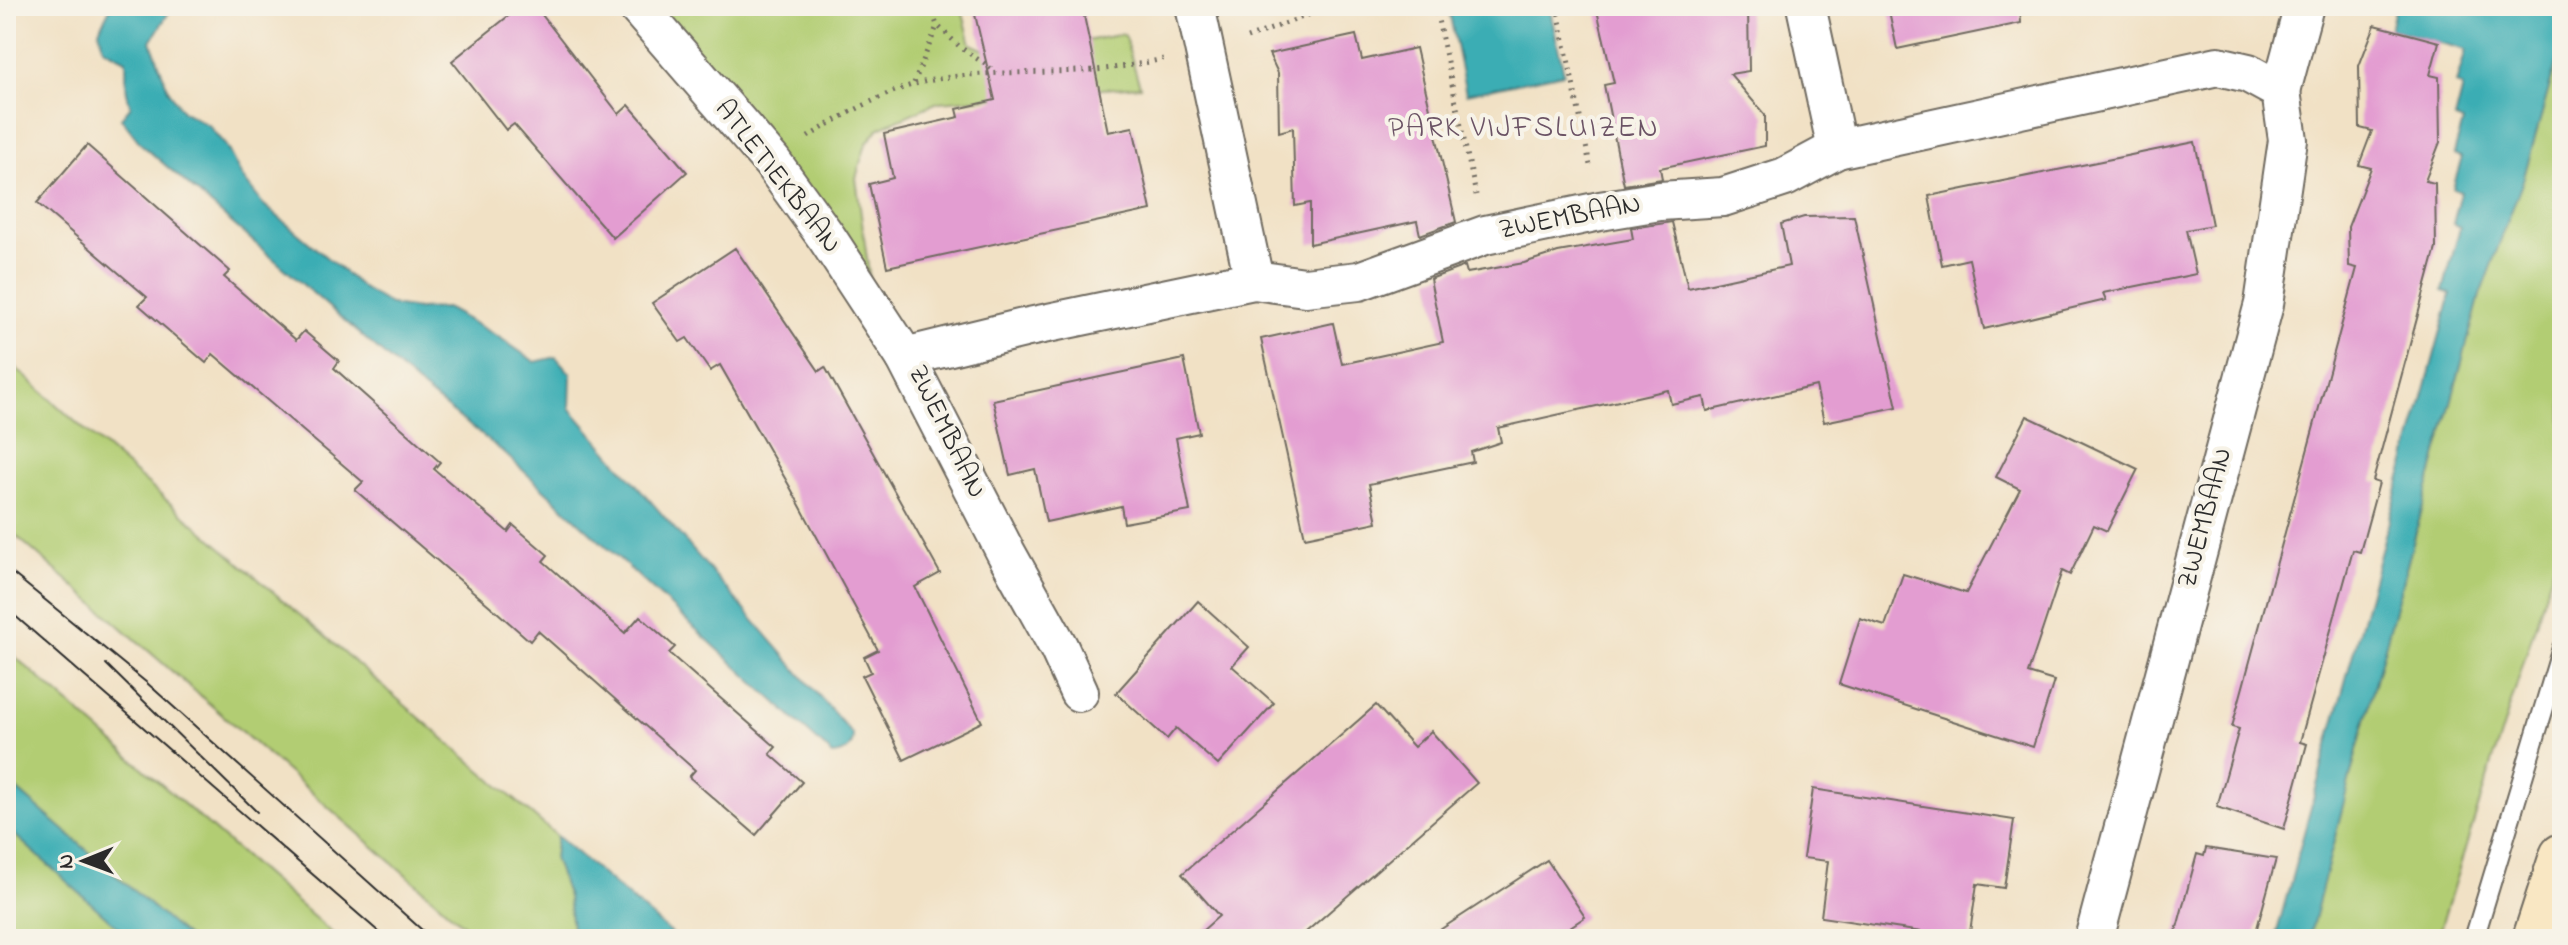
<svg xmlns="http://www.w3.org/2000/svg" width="2568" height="945" font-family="'Indie Flower',sans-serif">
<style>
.green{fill:#b2cd73;stroke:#6e7c4f;stroke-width:2}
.water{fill:#3badb4;stroke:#336c70;stroke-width:2}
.building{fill:#e39dd1}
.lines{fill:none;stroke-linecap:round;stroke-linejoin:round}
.lane-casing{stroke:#706b61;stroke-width:22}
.street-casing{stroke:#706b61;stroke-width:42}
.secondary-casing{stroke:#706b61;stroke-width:48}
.path{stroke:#706b61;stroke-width:5;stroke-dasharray:2 6;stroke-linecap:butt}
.lane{stroke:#fff;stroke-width:18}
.street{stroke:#fff;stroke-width:38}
.secondary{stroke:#f9e7c3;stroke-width:44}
.tram{stroke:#2b2b2b;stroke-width:2}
.labels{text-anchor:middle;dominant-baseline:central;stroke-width:8;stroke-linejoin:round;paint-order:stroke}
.street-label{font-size:28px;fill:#2b2b2b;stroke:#f7f3e8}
.neighbourhood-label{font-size:30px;letter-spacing:2px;fill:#6b5365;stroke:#f7f3e8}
</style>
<rect width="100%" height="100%" fill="#f7f3e8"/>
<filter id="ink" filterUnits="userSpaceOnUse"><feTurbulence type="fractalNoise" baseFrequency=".0125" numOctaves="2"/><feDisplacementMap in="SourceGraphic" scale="16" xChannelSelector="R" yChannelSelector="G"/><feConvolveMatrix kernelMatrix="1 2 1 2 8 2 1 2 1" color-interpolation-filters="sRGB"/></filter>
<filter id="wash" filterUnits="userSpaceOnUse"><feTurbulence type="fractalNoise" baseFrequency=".006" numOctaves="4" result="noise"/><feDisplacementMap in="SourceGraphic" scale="32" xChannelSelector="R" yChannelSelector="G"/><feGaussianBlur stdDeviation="1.8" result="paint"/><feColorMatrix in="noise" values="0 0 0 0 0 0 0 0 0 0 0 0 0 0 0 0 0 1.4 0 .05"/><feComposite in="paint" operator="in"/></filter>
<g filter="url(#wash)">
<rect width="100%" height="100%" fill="#f1e1c5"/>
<!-- green -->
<g class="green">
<polygon points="658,6 961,6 971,44 1000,57 1124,34 1140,86 938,102 879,128 866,144 856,178 869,274"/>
<polygon points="2562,42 2562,540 2437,939 2309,939 2357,750 2480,295 2523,180"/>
<polygon points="6,359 71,418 557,836 554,858 568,897 573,935 571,939 480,939 6,527"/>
<polygon points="6,649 339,939 189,939 6,780"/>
<polygon points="6,827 131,939 15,939 6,931"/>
</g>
<!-- water -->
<g class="water">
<path d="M111,6H173L151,41L168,89L182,111L208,125L226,146L242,177L263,204L364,289L391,305L418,309L446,308L499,337L535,362L556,357L571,374L570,408L853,735C853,748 846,754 833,755L502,451L428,393L141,144L121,118L131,106C124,92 127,76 126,60L103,48L99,30Z"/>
<polygon points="1448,6 1549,6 1564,73 1466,94"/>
<polygon points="2396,6 2562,6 2562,42 2523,180 2480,295 2357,750 2309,939 2275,939 2451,294 2443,291 2460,227 2453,224 2461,192 2453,189 2462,157 2454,154 2463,122 2455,119 2463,87 2456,84 2466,50 2390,29"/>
<polygon points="6,780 189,939 131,939 6,827"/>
<polygon points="557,836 678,939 571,939 573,934 568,897 554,858"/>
</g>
<g id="blocks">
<!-- building -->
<g class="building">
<polygon points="521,6 535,6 619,114 629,105 687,172 613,238 514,124 506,130 452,61"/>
<polygon points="973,6 1082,6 1108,132 1133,127 1151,210 887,267 869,184 893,178 884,134 959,117 957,109 995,100"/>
<polygon points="1596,6 1748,6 1749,71 1730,74 1765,115 1765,146 1660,168 1662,179 1624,185 1604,85 1614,83"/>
<polygon points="1888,6 2020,6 2021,23 1897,49"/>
<polygon points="2375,25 2439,42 2430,75 2439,77 2440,142 2425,181 2435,183 2436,248 2373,481 2379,483 2360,552 2353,550 2300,742 2307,744 2284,829 2217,807 2239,729 2232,727 2357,268 2349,266 2348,227 2371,168 2359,165 2372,131 2360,128 2359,66"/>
<polygon points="1356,35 1362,60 1416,48 1456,222 1420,235 1417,221 1310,244 1310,203 1295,206 1293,128 1279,132 1278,73 1269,54"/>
<polygon points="2195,142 2212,225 2186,230 2196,274 2103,293 2106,300 1984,329 1969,259 1942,265 1929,196"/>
<polygon points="87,145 230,271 224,277 296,340 304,331 339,361 334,368 440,462 434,469 508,532 513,525 548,555 543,561 625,633 640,616 675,647 669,653 776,747 770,754 802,782 756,835 689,777 695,770 538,631 530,641 497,612 355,490 363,482 213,354 206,363 139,305 147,297 37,203"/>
<polygon points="1854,216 1897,407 1824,422 1816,386 1707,411 1704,397 1671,404 1668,390 1498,428 1501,442 1471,452 1473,462 1369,484 1377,522 1305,537 1261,339 1333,323 1342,364 1443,342 1430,279 1465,266 1467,273 1524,263 1558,252 1633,239 1631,228 1672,222 1688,288 1789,266 1781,224 1804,217"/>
<polygon points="735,248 819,371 825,367 940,573 915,587 982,722 904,760 862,676 871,672 864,657 878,650 790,487 720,365 710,371 687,338 680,342 652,303"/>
<polygon points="1184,359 1199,433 1176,438 1190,511 1124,523 1121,506 1046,522 1035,469 1010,475 993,400"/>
<polygon points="2027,416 2138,469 2107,531 2094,525 2070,575 2062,571 2028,673 2054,681 2033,747 1839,684 1860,618 1885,626 1903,574 1966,593 2020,489 1996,477"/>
<polygon points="1198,601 1249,647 1232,666 1274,703 1218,765 1176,728 1167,739 1116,693"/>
<polygon points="1376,705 1414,747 1431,731 1477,783 1298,939 1193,939 1219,916 1182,874"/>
<polygon points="1813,789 2014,820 2004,888 1977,884 1969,939 1821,917 1828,861 1803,858"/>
<polygon points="2206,848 2276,859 2254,939 2174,939 2197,854 2204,856"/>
<polygon points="1547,860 1585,917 1552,939 1426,939"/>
</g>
</g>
</g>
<g filter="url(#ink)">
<use href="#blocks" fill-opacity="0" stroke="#706b61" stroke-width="2"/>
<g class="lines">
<!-- lane casing -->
<g class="lane-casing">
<polyline id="lane" points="2474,939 2562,648"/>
</g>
<!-- street casing -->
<g class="street-casing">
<g id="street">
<polyline points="637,6 772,162 827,238 905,357"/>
<polyline points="1806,6 1837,149 2218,66 2248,73 2281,91 2288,140 2264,304 2094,939"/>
<polyline points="2281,91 2304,6"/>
<polyline points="1254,280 1305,287 1359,281 1485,235 1600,211 1660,201 1723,197 1785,177 1837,149"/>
<polyline points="1079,692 1059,648 1005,551 905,357 1024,328 1254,280 1195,6"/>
</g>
</g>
<!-- secondary casing -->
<g class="secondary-casing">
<polyline id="secondary" points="2535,939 2562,856"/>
</g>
<!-- path -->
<g class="path">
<polyline points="930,6 937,25 960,47 995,71"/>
<polyline points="1435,6 1476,195"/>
<polyline points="1557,6 1591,170"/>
<polyline points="1247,38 1332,6"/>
<polyline points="914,83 937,26"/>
<path d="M808,137C836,119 887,91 919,83C971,70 1025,74 1078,71C1106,70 1136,65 1163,59"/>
</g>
<!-- lane -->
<use href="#lane" class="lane"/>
<!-- street -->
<use href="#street" class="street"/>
<!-- secondary -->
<use href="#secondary" class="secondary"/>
<!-- tram -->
<g class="tram">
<polyline points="6,568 147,683 432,939"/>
<polyline points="6,608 387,939"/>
<polyline points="106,664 257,812"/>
</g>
</g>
</g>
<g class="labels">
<!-- street labels -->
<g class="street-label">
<text transform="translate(777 177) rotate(52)">ATLETIEKBAAN</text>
<text transform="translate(1570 218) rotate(-11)">ZWEMBAAN</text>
<text transform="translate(946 432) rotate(64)">ZWEMBAAN</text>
<text transform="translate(2206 518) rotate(-75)">ZWEMBAAN</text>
</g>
<!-- neighbourhood labels -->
<g class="neighbourhood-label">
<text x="1524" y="129">PARK VIJFSLUIZEN</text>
</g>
</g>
<!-- margin -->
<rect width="2568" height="945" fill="none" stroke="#f7f3e8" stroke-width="32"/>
<!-- north arrow -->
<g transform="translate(84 861) rotate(269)" stroke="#f7f3e8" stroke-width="6" paint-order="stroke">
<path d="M0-6L14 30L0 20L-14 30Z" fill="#2b2b2b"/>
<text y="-12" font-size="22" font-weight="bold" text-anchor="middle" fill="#2b2b2b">N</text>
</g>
</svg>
